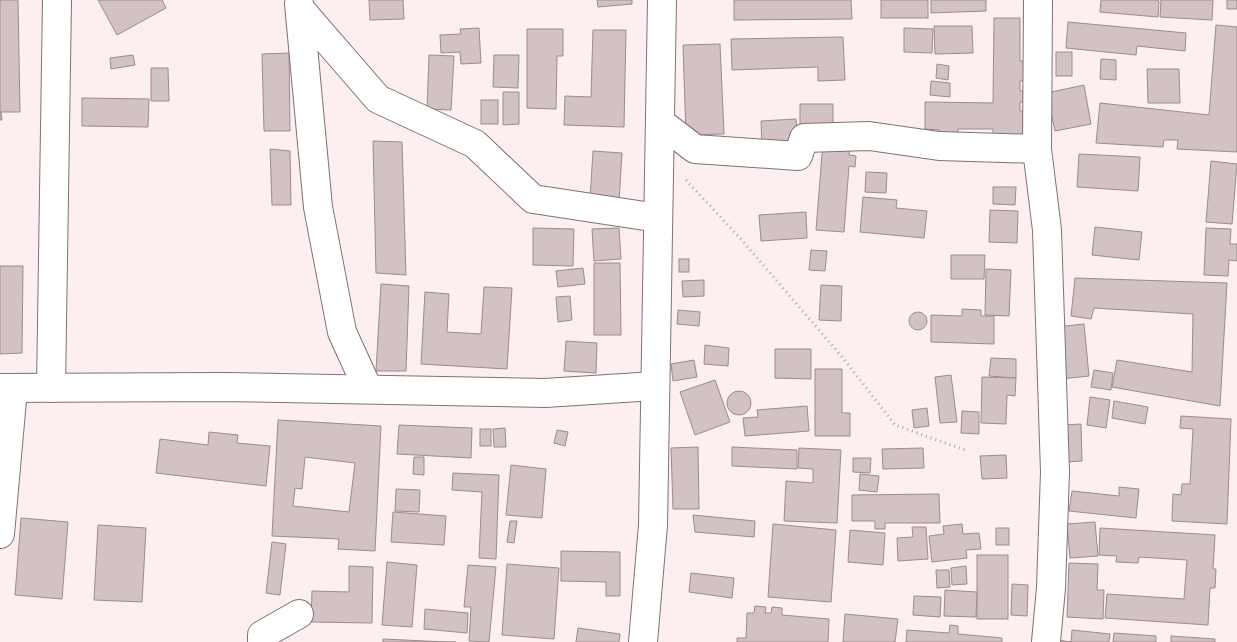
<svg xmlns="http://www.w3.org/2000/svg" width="1237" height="642" font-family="Poppins,sans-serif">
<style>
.building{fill:#d3c2c3;stroke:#9b8b8c;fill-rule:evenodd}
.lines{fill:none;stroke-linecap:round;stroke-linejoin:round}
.minor-casing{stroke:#817172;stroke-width:30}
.path{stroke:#ada2a3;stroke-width:3;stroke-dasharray:1 4;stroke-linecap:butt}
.minor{stroke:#fff;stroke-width:28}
</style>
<rect width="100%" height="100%" fill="#fdeef0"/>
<!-- building -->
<g class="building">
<polygon points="0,0 18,0 20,112 1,112 2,120 0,120"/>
<polygon points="98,0 162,0 166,8 117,35"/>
<polygon points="369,0 403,0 404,19 370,20"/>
<polygon points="597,0 632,0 632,4 598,7"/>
<polygon points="734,0 851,0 852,19 734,20"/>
<rect x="881" y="0" width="47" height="18"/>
<polygon points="931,0 986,0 986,11 931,13"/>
<polygon points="1101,0 1156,0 1159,1 1158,17 1100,12"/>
<polygon points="1161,0 1213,0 1212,20 1160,17"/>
<rect x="1227" y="0" width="10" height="9"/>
<polygon points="994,18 1020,18 1020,61 1029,61 1029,81 1020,81 1020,91 1026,91 1026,102 1020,102 1020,111 1027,111 1027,139 993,139 993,129 958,129 958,138 938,137 939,130 925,129 925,102 993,103"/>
<polygon points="1068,22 1186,33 1185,51 1137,46 1136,55 1066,48"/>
<polygon points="1216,25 1237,27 1237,152 1177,149 1178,140 1164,140 1163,147 1096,143 1100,103 1209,115"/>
<polygon points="934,26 972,26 973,53 935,54"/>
<polygon points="479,28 481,63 461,64 460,52 441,53 440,35 461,34 460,29"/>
<polygon points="904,28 933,29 932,53 904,52"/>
<polygon points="527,29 563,29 563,56 557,56 556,109 527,108"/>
<polygon points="593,30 626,30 624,127 564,125 565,96 591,97"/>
<polygon points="843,37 845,80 818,81 818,67 732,70 731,39"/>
<polygon points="720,44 724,134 686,135 683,45"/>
<rect x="1056" y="52" width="16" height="24"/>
<polygon points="289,53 290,131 264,131 262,54"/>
<polygon points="133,55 135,65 111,69 110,58"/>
<polygon points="429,55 454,56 451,110 427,109"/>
<polygon points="494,55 519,55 518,88 493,87"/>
<polygon points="1101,59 1116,60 1116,80 1100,79"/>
<polygon points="937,64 949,66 948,80 936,78"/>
<polygon points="151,68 168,68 169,101 151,101"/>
<polygon points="1147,69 1179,69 1180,103 1148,103"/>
<polygon points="931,81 950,83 950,97 930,95"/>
<polygon points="1084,85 1091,124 1055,131 1047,93"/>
<polygon points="503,92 519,92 519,124 503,125"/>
<polygon points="82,98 149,99 148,127 82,126"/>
<rect x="481" y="100" width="17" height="24"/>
<rect x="800" y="104" width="33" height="26"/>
<polygon points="796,119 798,147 762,148 761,121"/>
<polygon points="373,141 402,142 406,275 376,273"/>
<polygon points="823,142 850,145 849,155 856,156 855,167 849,166 844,232 816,230"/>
<polygon points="270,149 290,151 291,205 272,205"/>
<polygon points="593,151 622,153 619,202 590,200"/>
<polygon points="1079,154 1140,157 1138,191 1077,187"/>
<polygon points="1211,161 1237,164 1232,224 1206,222"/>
<polygon points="866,172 887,173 886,193 865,192"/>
<polygon points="993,187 1016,187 1015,205 993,204"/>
<polygon points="863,197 897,200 896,208 927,211 924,238 860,232"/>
<polygon points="990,210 1018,211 1017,243 989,242"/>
<polygon points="806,212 807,238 761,241 759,215"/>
<polygon points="1095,227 1142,232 1139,260 1092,255"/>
<polygon points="533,228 574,229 573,266 533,265"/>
<polygon points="619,228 621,259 594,261 592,229"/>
<polygon points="1206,228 1231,229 1230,244 1237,244 1237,261 1229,260 1228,276 1204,275"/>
<polygon points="811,250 827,251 825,271 809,270"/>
<polygon points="951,255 985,255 984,279 951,279"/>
<rect x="679" y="259" width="10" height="13"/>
<polygon points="594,263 620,263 621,335 594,335"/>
<polygon points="0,266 23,266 22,353 0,354"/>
<polygon points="583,268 585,284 558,287 556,271"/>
<polygon points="986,269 1011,270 1009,316 985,315"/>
<polygon points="1075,278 1227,283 1220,406 1112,387 1117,360 1192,372 1193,314 1094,308 1091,319 1071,316"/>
<polygon points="704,280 704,296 683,297 682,281"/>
<polygon points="381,284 409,286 406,371 376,371"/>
<polygon points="821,285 842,286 841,321 819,320"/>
<polygon points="484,287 512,288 507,369 421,364 425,292 449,294 447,332 481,334"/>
<polygon points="570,296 572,320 558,322 556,297"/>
<polygon points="962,309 981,310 981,316 994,316 994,344 931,342 931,315 962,316"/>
<polygon points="678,310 700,312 699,326 677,324"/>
<circle cx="918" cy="321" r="9"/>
<polygon points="1084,324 1089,376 1061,379 1056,327"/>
<polygon points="566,341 597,343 596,373 564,371"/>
<polygon points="705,345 729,348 728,366 704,364"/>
<polygon points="775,349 811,349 811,379 775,378"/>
<polygon points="991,358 1016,359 1016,378 989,376"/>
<polygon points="694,360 697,377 673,381 671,364"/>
<polygon points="815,369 842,369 842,413 850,413 850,436 815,436"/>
<polygon points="1094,370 1113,373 1111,390 1091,387"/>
<polygon points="951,375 957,422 940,423 935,377"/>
<polygon points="982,377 1016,378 1015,396 1007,395 1006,424 981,423"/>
<polygon points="715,380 730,422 695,435 680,392"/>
<circle cx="739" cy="403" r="12"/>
<polygon points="1090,397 1110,400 1106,428 1087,425"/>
<polygon points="1114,401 1148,407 1145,424 1112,418"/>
<polygon points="807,406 809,431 745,436 743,418 758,417 757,410"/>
<polygon points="927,408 929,426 914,428 912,410"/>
<polygon points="962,411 979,412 979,434 961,433"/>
<polygon points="1181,416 1231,419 1227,524 1172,521 1173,494 1181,495 1182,484 1190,484 1193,429 1180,428"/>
<path d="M278,420L381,426L375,551L338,549L339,539L272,536ZM305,457L355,463L349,512L293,506L295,488L302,489Z"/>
<polygon points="1081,424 1082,461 1065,462 1063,425"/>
<polygon points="399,425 472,428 471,458 397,454"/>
<polygon points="505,428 506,447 494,447 493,429"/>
<rect x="480" y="429" width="11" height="17"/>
<polygon points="557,430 568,432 565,446 554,443"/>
<polygon points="209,432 238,435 237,443 270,446 266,486 156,473 160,439 208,445"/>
<polygon points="698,447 699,509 673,509 671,448"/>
<polygon points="732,447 797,450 797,469 732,466"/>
<polygon points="799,448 841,450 837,523 784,521 786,481 813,483 813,469 798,468"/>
<polygon points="923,448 924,468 883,469 882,449"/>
<polygon points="1006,455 1007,478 982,479 980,456"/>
<polygon points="414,457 424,457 424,475 413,474"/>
<polygon points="853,458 871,458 870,473 853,472"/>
<polygon points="511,465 546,469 542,518 506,515"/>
<polygon points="453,473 499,475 496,559 479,558 482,492 452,490"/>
<polygon points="860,474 879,476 877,492 859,490"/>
<polygon points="1119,487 1139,489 1136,518 1069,511 1072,491 1119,496"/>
<polygon points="396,489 420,490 419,512 395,511"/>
<polygon points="939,494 940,523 885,523 885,529 875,529 875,521 852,521 852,495"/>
<polygon points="393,512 446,516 444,545 391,542"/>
<polygon points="693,515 755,521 754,537 695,532"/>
<polygon points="21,518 68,522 62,599 15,595"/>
<polygon points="510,521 517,521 514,543 507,542"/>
<polygon points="1095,522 1098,556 1070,558 1067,524"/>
<polygon points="773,524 836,530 831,602 768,597"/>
<polygon points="962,524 963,534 979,533 981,549 966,550 967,558 932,562 929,536 944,534 943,526"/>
<polygon points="98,525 146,528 142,602 94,600"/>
<polygon points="912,527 926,527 928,559 898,561 897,538 913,537"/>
<rect x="996" y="528" width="13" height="17"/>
<polygon points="1100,528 1215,535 1213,569 1216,569 1215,588 1210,588 1208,625 1105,618 1107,594 1184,599 1187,560 1139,557 1138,563 1116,562 1117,556 1099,555"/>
<polygon points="850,530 885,533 883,565 848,562"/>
<polygon points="272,542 286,544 280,595 266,593"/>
<polygon points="561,551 620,552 620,596 606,596 606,582 561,581"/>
<rect x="977" y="555" width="31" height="64"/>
<polygon points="387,562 417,565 412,627 382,625"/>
<polygon points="1069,563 1098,564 1097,590 1104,590 1103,619 1067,617"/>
<polygon points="507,564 559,568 554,639 502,635"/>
<polygon points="468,565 496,567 489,642 469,641 471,607 464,607"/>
<polygon points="349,566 373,567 372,623 311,622 312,591 349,592"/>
<polygon points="966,566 967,584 952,585 951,568"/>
<polygon points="936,570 949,570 950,587 937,588"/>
<polygon points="691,573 734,578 732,598 689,592"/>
<polygon points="1012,584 1028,585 1027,616 1011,615"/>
<polygon points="945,590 977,592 976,617 944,616"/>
<polygon points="914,596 941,597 940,617 913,615"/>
<polygon points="755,606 766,607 765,613 771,613 772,607 782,608 782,615 829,619 828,642 737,642 737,638 746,638 747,613 754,613"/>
<polygon points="425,609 468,613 467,633 424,629"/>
<polygon points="845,614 898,619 895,642 843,642"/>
<polygon points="950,625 958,626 958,634 1002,638 1002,642 906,642 907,630 949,633"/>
<polygon points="578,628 620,634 619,642 576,642"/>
<polygon points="1072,630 1110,634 1109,642 1057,642 1057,640 1071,642"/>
<polygon points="1114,633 1156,636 1156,642 1113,642"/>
<polygon points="1171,636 1215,639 1215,642 1171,642"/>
<polygon points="383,639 447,642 456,642 383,642"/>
</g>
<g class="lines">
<!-- minor casing -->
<g class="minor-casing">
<g id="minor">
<polyline points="1038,0 1037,149 1047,230 1055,472 1051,588 1046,642"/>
<polyline points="299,4 318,207 342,332 368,389"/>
<polyline points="300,9 378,99 475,144 533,199 658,218"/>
<polyline points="660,122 695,149 798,156 804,138 869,136 939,146 1037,149"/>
<polyline points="0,388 224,387 545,393 655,386"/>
<polyline points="51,388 57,0"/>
<polyline points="0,534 13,389"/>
<polyline points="262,642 262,635 299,614"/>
<polyline points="643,642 653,525 662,0"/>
</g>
</g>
<!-- path -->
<polyline class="path" points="686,180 740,238 843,358 895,425 965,450"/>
<!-- minor -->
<use href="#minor" class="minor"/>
</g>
</svg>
